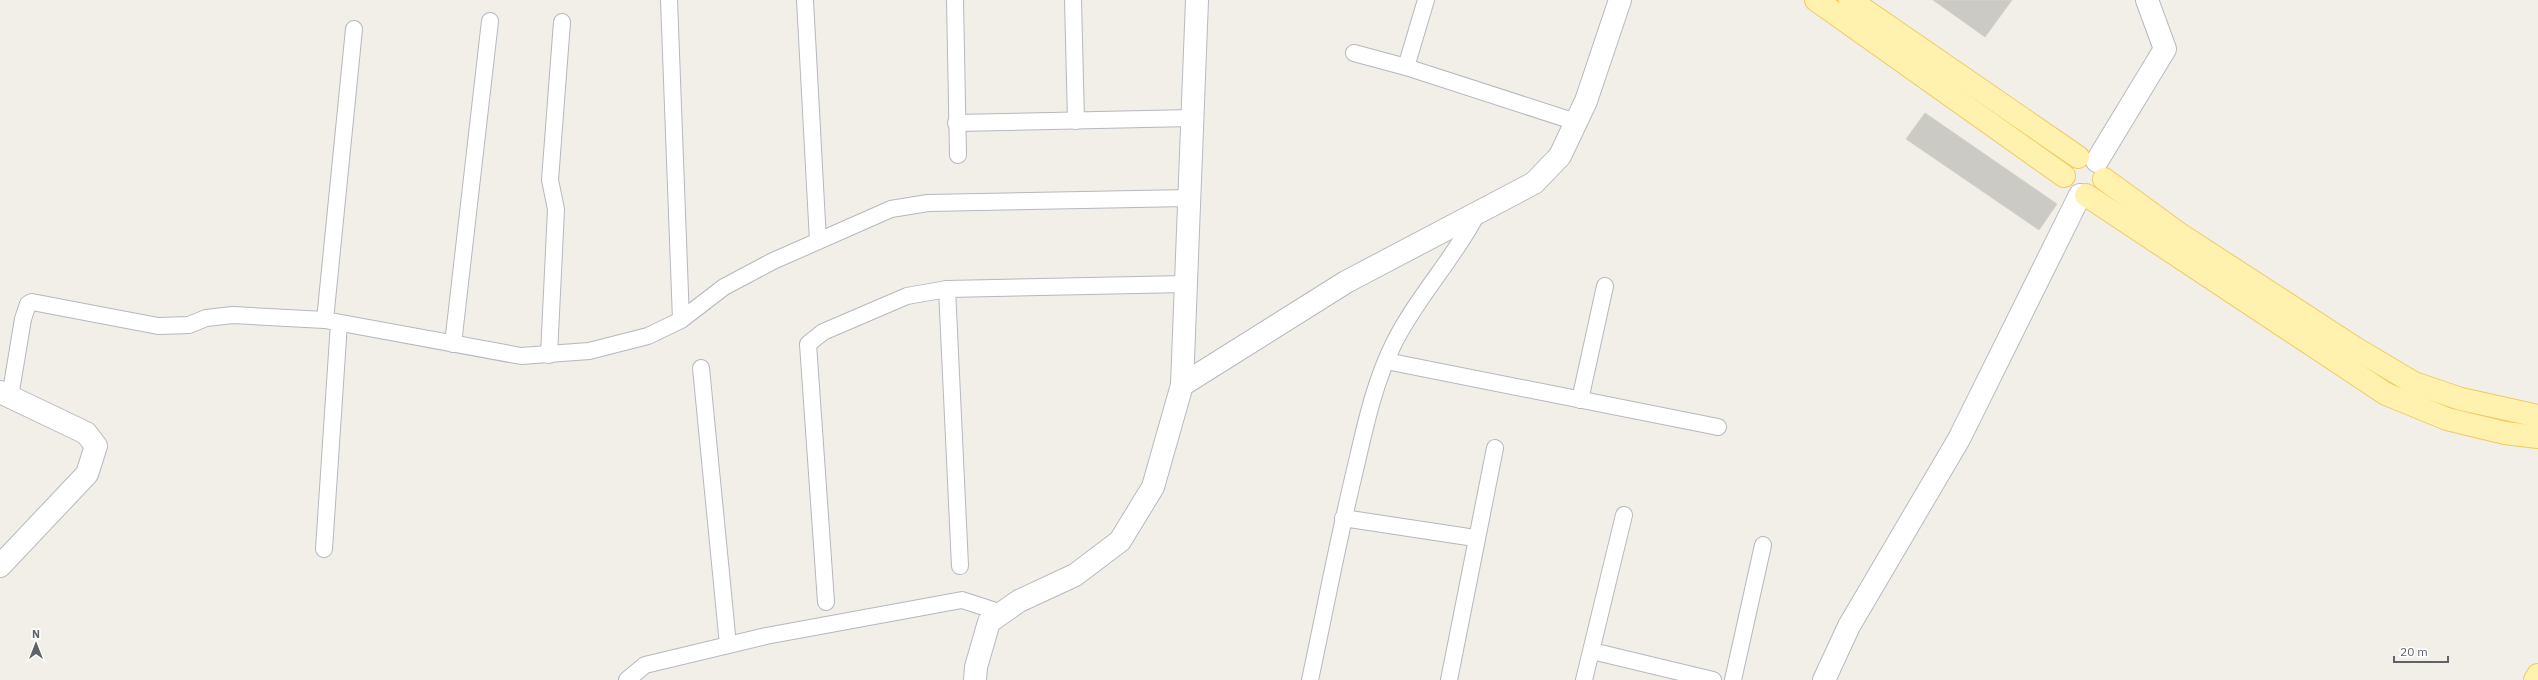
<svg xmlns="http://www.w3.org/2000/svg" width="2538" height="680" font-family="'IBM Plex Sans',sans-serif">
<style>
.building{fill:#cccac5;stroke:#d6d1c6}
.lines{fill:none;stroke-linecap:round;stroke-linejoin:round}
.street-casing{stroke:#b5b8bc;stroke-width:18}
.secondary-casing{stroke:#b6babf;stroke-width:24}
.primary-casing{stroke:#f2c960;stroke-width:24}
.street{stroke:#fff;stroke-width:16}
.secondary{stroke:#fff;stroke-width:22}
.primary{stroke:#fff2af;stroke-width:22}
</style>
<rect width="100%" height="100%" fill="#f1efe8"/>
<!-- building -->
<g class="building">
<polygon points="1933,0 2012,0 1985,37"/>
<polygon points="1925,113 2057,204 2039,230 1906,139"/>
</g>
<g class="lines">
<!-- street casing -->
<g class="street-casing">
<g id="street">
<polyline points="669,0 681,320"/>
<polyline points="805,0 818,241"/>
<polyline points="955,0 958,155"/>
<polyline points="1073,0 1076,121"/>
<polyline points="1354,53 1406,67 1576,122"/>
<polyline points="1406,67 1426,0"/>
<polyline points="956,123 1192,118"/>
<polyline points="947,289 960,566"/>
<polyline points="325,320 354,29"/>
<polyline points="453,344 490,21"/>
<polyline points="549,355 556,209 550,180 562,22"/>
<polyline points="1386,361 1718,427"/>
<polyline points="701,368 728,645"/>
<polyline points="10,397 23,319 28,304 32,302 158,326 189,325 206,318 233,315 325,320 521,356 589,351 648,336 681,320 724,287 773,261 891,209 928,203 1189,198"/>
<polyline points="1580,400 1605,286"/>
<polyline points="1343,518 1475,538"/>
<polyline points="324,549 339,323"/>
<polyline points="826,602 808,344 823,332 907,296 947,289 1185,284"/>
<polyline points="1592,651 1713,680"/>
<polyline points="627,680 645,665 766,636 962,600 1002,613"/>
<path d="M1310,680C1325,610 1338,540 1355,470C1365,427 1374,383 1394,343C1417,297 1453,260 1477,214"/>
<polyline points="1449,680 1495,448"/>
<polyline points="1584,680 1624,515"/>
<polyline points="1733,680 1763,545"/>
</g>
</g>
<!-- secondary casing -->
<g class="secondary-casing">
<g id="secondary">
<polyline points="2097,161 2165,49 2147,0"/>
<polyline points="1182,385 1197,0"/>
<polyline points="0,392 86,433 96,446 87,474 0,566"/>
<polyline points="975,680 976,667 989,622 1019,601 1075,575 1120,541 1153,487 1182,385 1346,282 1534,183 1560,156 1586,101 1620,0"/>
<polyline points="1824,680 1849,626 1959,439 2080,195"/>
</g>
</g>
<!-- primary casing -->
<g class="primary-casing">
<g id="primary">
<polyline points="1816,0 2064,176"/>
<polyline points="1850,0 2078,157"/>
<polyline points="2104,179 2178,233 2355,348 2414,383 2461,399 2538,416"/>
<polyline points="2086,195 2386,394 2447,419 2505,433 2538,437"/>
<polyline points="2535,680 2538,675"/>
</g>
</g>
<!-- street -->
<use href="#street" class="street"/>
<!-- secondary -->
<use href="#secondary" class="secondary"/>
<!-- primary -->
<use href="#primary" class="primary"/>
</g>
<!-- north arrow -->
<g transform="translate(36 644)" stroke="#ffffff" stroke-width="3" paint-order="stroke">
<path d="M0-3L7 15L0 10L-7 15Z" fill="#5f6368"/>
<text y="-6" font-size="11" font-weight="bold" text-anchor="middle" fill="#5f6368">N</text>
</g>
<!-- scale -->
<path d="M2394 656v6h54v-6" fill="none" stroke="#5f6368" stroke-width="2"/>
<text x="2400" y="656" font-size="12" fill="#5f6368" stroke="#ffffff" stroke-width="3" paint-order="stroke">20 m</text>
</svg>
